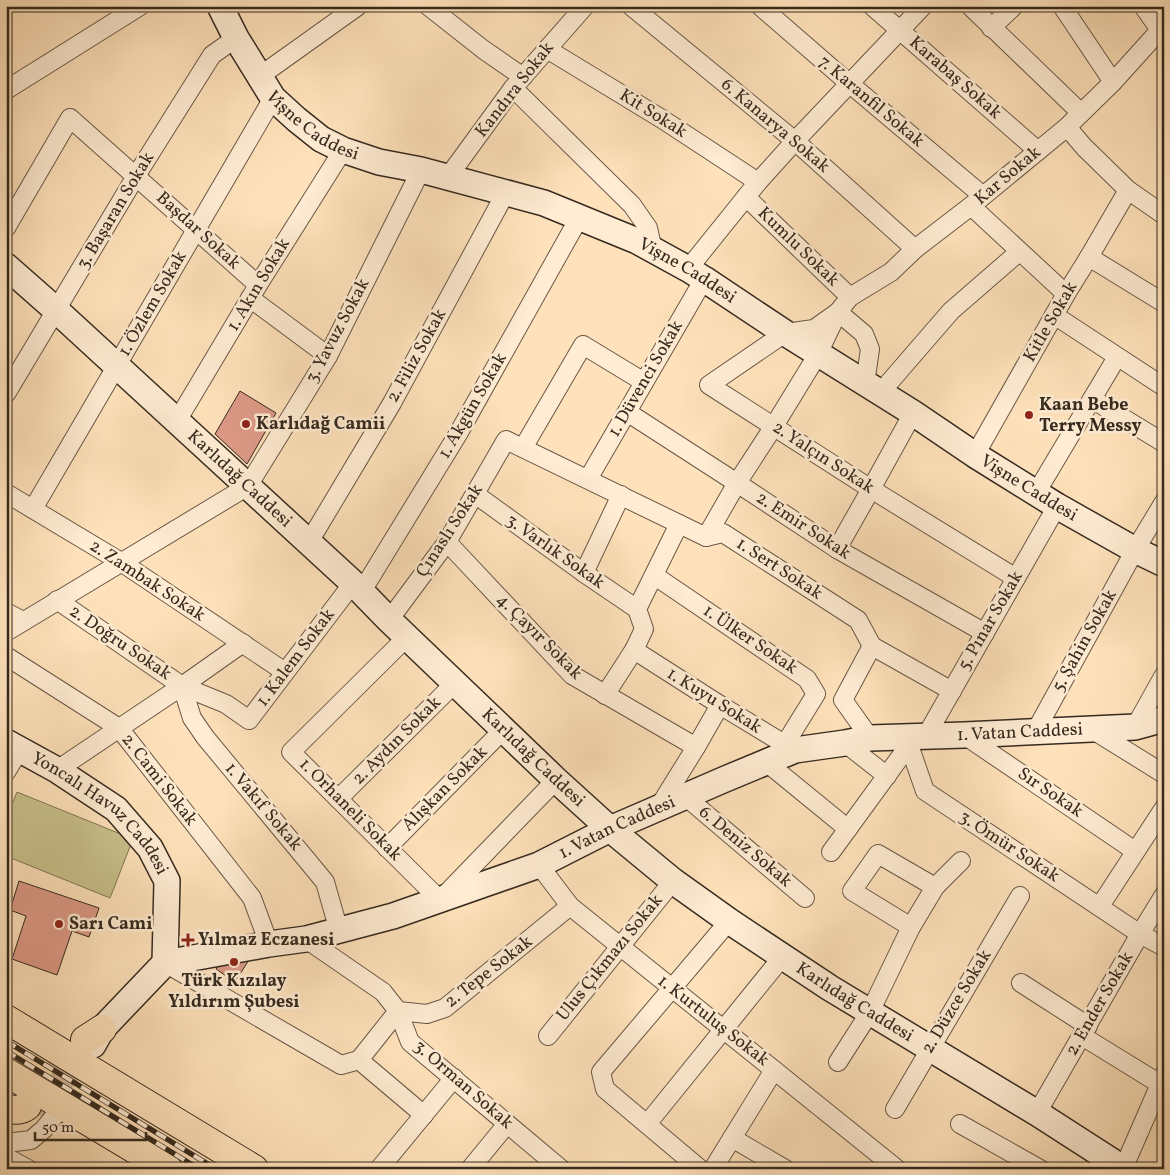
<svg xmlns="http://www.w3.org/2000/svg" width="1170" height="1175" font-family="Vollkorn,serif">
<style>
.green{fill:#c8c18b;stroke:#7e7655}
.building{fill:#dd9a87;stroke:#352a1f}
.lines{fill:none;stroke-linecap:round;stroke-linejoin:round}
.secondary-tunnel{stroke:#d7bd9c;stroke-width:25;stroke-dasharray:25 12;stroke-linecap:butt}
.trunk-tunnel{stroke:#d7bd9c;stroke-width:28;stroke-dasharray:28 14;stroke-linecap:butt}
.minor-casing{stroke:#685846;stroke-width:20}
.secondary-casing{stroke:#352a1f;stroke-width:28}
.trunk-casing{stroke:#352a1f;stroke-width:30}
.minor{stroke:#ffecd3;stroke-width:18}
.secondary{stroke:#ffecd3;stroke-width:25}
.trunk{stroke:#ffe2bb;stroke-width:28}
.rail-casing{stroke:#352a1f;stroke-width:5.5}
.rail{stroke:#ffecd3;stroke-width:4;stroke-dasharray:11;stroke-linecap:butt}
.poi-dot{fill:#8f2418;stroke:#ffecd3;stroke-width:2}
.labels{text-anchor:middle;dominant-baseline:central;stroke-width:5;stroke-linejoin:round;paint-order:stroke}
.street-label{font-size:18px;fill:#352a1f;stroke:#ffecd3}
.poi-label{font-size:18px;font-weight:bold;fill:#352a1f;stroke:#ffecd3;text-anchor:start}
</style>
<rect width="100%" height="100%" fill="#ffe2bb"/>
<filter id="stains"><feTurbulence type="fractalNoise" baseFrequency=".004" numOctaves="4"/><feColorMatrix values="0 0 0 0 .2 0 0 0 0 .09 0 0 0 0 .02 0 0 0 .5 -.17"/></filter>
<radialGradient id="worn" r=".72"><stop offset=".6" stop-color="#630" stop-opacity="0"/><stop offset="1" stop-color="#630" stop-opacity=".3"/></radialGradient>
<!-- green -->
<polygon class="green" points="17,792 133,839 110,898 6,856 6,819"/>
<!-- building -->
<g class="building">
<polygon points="240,391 276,413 247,464 215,434"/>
<polygon points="1164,404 1164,439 1162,440 1158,405"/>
<polygon points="19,881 99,908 89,937 72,931 57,975 12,959 26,916 10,910"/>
<polygon points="227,953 252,955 235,982 216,969"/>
</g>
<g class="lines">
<!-- secondary-tunnel -->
<polyline class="secondary-tunnel" points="35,1111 91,1047"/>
<!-- trunk-tunnel -->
<polyline class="trunk-tunnel" points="27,1106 85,1040"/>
<!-- minor casing -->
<g class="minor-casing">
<g id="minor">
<polyline points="428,6 484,50 523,77"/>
<polyline points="631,6 795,141 915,249"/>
<polyline points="760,6 850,84 983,196"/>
<polyline points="872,6 1038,151"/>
<polyline points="970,6 1081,113"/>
<polyline points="1062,6 1113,82"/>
<polyline points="1143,6 1160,30"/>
<polyline points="991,28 1014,6"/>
<polyline points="547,49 662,119 758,182"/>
<polyline points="260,76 358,6"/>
<polyline points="513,88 632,205 648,228 653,250"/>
<polyline points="6,90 140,6"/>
<polyline points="1067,127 1084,147 1128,190 1164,215"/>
<polyline points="448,177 513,88 585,6"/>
<polyline points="746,197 850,297"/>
<polyline points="971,206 1066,294"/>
<polyline points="6,228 70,118 258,285"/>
<polyline points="1089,257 1164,303"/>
<polyline points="688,269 758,182 795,141 923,6"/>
<polyline points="250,298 328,356"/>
<polyline points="1054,315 1164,387"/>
<polyline points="880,393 951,311 1019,252"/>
<polyline points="6,394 136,176 212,55 236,38"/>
<polyline points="1092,399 1164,443"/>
<polyline points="627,412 737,483 837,549 985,633"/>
<polyline points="177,421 258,285 343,150"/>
<polyline points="523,448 583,345 644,382"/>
<polyline points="975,455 1066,294 1089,257 1128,190"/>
<polyline points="588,479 704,279"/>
<polyline points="6,493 121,562 285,672"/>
<polyline points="1036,493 1117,357"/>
<polyline points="475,494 584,573 637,609"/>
<polyline points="33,509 273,98"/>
<polyline points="706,537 737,483 774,426 818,354 838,312 864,334 870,349 865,384"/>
<polyline points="309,542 392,403 506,192"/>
<polyline points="447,542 572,675 696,747"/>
<polyline points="837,549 871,489 913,413"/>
<polyline points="584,573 621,495"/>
<polyline points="655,576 807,679 816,694 785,744"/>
<polyline points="1016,578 871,489 709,385 785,333 814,329 838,312 850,297 891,272 915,249 971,206 1067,127 1113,82 1160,30 1164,23"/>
<polyline points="362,591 458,434 579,218"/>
<polyline points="57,600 182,686"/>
<polyline points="6,612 23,621"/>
<polyline points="389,620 447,542 506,440 706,537 723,533 858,620 872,646 952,691"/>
<polyline points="6,632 248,486 328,356 421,170"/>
<polyline points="407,637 291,752 440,900 556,780"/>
<polyline points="634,650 720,705 794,750"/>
<polyline points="6,656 119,728 252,898 269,944"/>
<polyline points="182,686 192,718 205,737 325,882 339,931"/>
<polyline points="182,686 243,643"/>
<polyline points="605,695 634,650 644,629 637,609 679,524"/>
<polyline points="1135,727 1164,675"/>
<polyline points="1093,730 1164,774"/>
<polyline points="1035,732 1135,550 1164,502"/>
<polyline points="964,735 1135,851"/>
<polyline points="926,736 1057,506"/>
<polyline points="909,737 909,745 925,791 1140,934 1164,947"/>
<polyline points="870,738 843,700 872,646"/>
<polyline points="845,743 887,776"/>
<polyline points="766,762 848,829"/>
<polyline points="57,770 182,686 226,704 249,720 353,583"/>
<polyline points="6,772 20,749"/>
<polyline points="686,797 805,898"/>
<polyline points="338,799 455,683"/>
<polyline points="657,810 696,747 720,705"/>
<polyline points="387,848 503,730"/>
<polyline points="831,852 909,745"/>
<polyline points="539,865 570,906 897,1169"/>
<polyline points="1100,906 1164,808"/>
<polyline points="911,927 852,891 878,854 935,887"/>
<polyline points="306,939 383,992 398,1011 410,1042 561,1169"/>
<polyline points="165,963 341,1065 359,1060 424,1115"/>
<polyline points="1021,983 1088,1026"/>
<polyline points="548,1036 673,881"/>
<polyline points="1082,1036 1160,1084"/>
<polyline points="359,1060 398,1011 427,1014 445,1008 570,906"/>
<polyline points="838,1062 870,1012 911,927 935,887 961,861"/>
<polyline points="895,1109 1020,896"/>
<polyline points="1037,1113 1140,934 1164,895"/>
<polyline points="647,1124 783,956"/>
<polyline points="960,1124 1040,1169"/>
<polyline points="732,1138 785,1169"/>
<polyline points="6,1143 31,1140 44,1129 56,1114 60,1104"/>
<polyline points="6,1157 28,1169"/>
<polyline points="379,1169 454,1078"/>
<polyline points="470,1169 507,1124"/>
<polyline points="700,1169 605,1089 601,1072 729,921"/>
<polyline points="713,1169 774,1070"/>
<polyline points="1123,1169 1164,1075"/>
</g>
</g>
<!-- secondary casing -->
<g class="secondary-casing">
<g id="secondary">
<path id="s1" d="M220,6L236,38L273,98L296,119L321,139L343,150L379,162L421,170L544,203L637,241L688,269L704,279L785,333L913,413L975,455L1057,506L1135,550L1164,564"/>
<path id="s2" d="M6,266L56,310L353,583L389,620L556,780L610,829L673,881L729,921L830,988L1037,1113L1124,1169"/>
<path id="s3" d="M6,742L57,770L116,809L150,848L167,881L165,963"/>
<path id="s4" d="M93,1045L102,1029L165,963L269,944L306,939L393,916L539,865L610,829L723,780L795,750L845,743L870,738L964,735L1135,727L1164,719"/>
</g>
</g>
<!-- trunk casing -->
<g class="trunk-casing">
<g id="trunk">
<polyline points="6,1019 254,1169"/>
<polyline points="85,1040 102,1029"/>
<polyline points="6,1072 168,1169"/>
<path d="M6,1109C14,1110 20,1111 27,1106"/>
</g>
</g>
<!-- minor -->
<use href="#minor" class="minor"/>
<!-- secondary -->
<use href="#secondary" class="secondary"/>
<!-- trunk -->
<use href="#trunk" class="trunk"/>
<!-- rail casing -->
<g class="rail-casing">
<g id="rail">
<polyline points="6,1041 216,1169"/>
<polyline points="6,1051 199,1169"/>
</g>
</g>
<!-- rail -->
<use href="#rail" class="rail"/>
</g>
<!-- markers -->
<g class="poi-dot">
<circle cx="1029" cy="415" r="5"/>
<circle cx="246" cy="424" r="5"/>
<circle cx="59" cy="924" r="5"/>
<path d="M185.5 932.5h5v5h5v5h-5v5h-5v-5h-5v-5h5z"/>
<circle cx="234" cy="962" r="5"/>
</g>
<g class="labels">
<!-- street labels -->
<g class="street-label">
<text transform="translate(955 78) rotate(41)">Karabaş Sokak</text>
<text transform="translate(515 90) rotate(-52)">Kandıra Sokak</text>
<text transform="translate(871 102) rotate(40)">7. Karanfil Sokak</text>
<text transform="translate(653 114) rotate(32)">Kit Sokak</text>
<text stroke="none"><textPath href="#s1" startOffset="155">Vişne Caddesi</textPath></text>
<text transform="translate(775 126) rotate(40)">6. Kanarya Sokak</text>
<text transform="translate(1008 176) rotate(-40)">Kar Sokak</text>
<text transform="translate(116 211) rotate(-59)">3. Başaran Sokak</text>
<text transform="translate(198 231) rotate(42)">Başdar Sokak</text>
<text transform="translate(798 247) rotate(44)">Kumlu Sokak</text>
<text stroke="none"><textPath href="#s1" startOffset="561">Vişne Caddesi</textPath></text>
<text transform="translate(259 285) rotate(-59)">1. Akın Sokak</text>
<text transform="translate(153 304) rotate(-60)">1. Özlem Sokak</text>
<text transform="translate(1051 322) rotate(-60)">Kitle Sokak</text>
<text transform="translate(338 331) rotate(-62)">3. Yavuz Sokak</text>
<text transform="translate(417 356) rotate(-61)">2. Filiz Sokak</text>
<text transform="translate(646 379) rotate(-60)">1. Düvenci Sokak</text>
<text transform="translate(473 406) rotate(-60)">1. Akgün Sokak</text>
<text transform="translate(823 458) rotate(33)">2. Yalçın Sokak</text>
<text stroke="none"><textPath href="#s2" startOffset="316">Karlıdağ Caddesi</textPath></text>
<text stroke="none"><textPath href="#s1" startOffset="966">Vişne Caddesi</textPath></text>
<text transform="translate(803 526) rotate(33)">2. Emir Sokak</text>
<text transform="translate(450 531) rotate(-57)">Çınaslı Sokak</text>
<text transform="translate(555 552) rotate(35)">3. Varlık Sokak</text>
<text transform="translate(779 569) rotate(33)">1. Sert Sokak</text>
<text transform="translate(147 581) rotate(33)">2. Zambak Sokak</text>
<text transform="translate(991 621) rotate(-60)">5. Pınar Sokak</text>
<text transform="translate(539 637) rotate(45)">4. Çayır Sokak</text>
<text transform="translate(750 640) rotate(34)">1. Ülker Sokak</text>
<text transform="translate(1085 641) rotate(-61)">5. Şahin Sokak</text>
<text transform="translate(120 643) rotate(34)">2. Doğru Sokak</text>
<text transform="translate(296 658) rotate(-53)">1. Kalem Sokak</text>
<text transform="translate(714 701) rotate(32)">1. Kuyu Sokak</text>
<text stroke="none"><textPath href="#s4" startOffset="1004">1. Vatan Caddesi</textPath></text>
<text transform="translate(397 741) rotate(-45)">2. Aydın Sokak</text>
<text stroke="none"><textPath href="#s2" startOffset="721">Karlıdağ Caddesi</textPath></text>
<text transform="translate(159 780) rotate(52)">2. Cami Sokak</text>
<text transform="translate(445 789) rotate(-45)">Alışkan Sokak</text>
<text transform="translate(1050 793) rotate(34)">Sır Sokak</text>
<text transform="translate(263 807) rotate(50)">1. Vakıf Sokak</text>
<text transform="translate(350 810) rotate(45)">1. Orhaneli Sokak</text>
<text stroke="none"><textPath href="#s3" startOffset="120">Yoncalı Havuz Caddesi</textPath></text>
<text stroke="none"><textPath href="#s4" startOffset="584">1. Vatan Caddesi</textPath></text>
<text transform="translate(745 847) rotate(40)">6. Deniz Sokak</text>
<text transform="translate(1009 847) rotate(33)">3. Ömür Sokak</text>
<text transform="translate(610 958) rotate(-51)">Ulus Çıkmazı Sokak</text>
<text transform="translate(489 972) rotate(-38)">2. Tepe Sokak</text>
<text stroke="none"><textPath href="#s2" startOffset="1126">Karlıdağ Caddesi</textPath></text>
<text transform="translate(957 1002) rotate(-59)">2. Düzce Sokak</text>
<text transform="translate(1100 1004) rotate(-60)">2. Ender Sokak</text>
<text transform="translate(713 1021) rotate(38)">1. Kurtuluş Sokak</text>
<text transform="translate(463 1085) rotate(41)">3. Orman Sokak</text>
</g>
<!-- poi labels -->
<g class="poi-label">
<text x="1039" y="405">Kaan Bebe<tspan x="1039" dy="21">Terry Messy</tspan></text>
<text x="256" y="424">Karlıdağ Camii</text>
<text x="69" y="924">Sarı Cami</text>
<text x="198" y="940">Yılmaz Eczanesi</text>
<text x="234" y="981" text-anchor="middle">Türk Kızılay<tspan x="234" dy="21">Yıldırım Şubesi</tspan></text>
</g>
</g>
<!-- margin -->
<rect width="1170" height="1175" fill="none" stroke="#ffe2bb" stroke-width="25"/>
<rect x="8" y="8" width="1155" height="1160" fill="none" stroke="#352a1f" stroke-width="2.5"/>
<rect x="12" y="12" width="1145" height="1150" fill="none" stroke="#352a1f"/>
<!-- scale -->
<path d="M35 1132v8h111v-8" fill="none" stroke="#352a1f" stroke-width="2.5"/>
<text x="42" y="1132" font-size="15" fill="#352a1f" stroke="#ffecd3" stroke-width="4" paint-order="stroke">50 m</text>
<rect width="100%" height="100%" filter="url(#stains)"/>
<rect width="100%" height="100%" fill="url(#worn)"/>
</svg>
